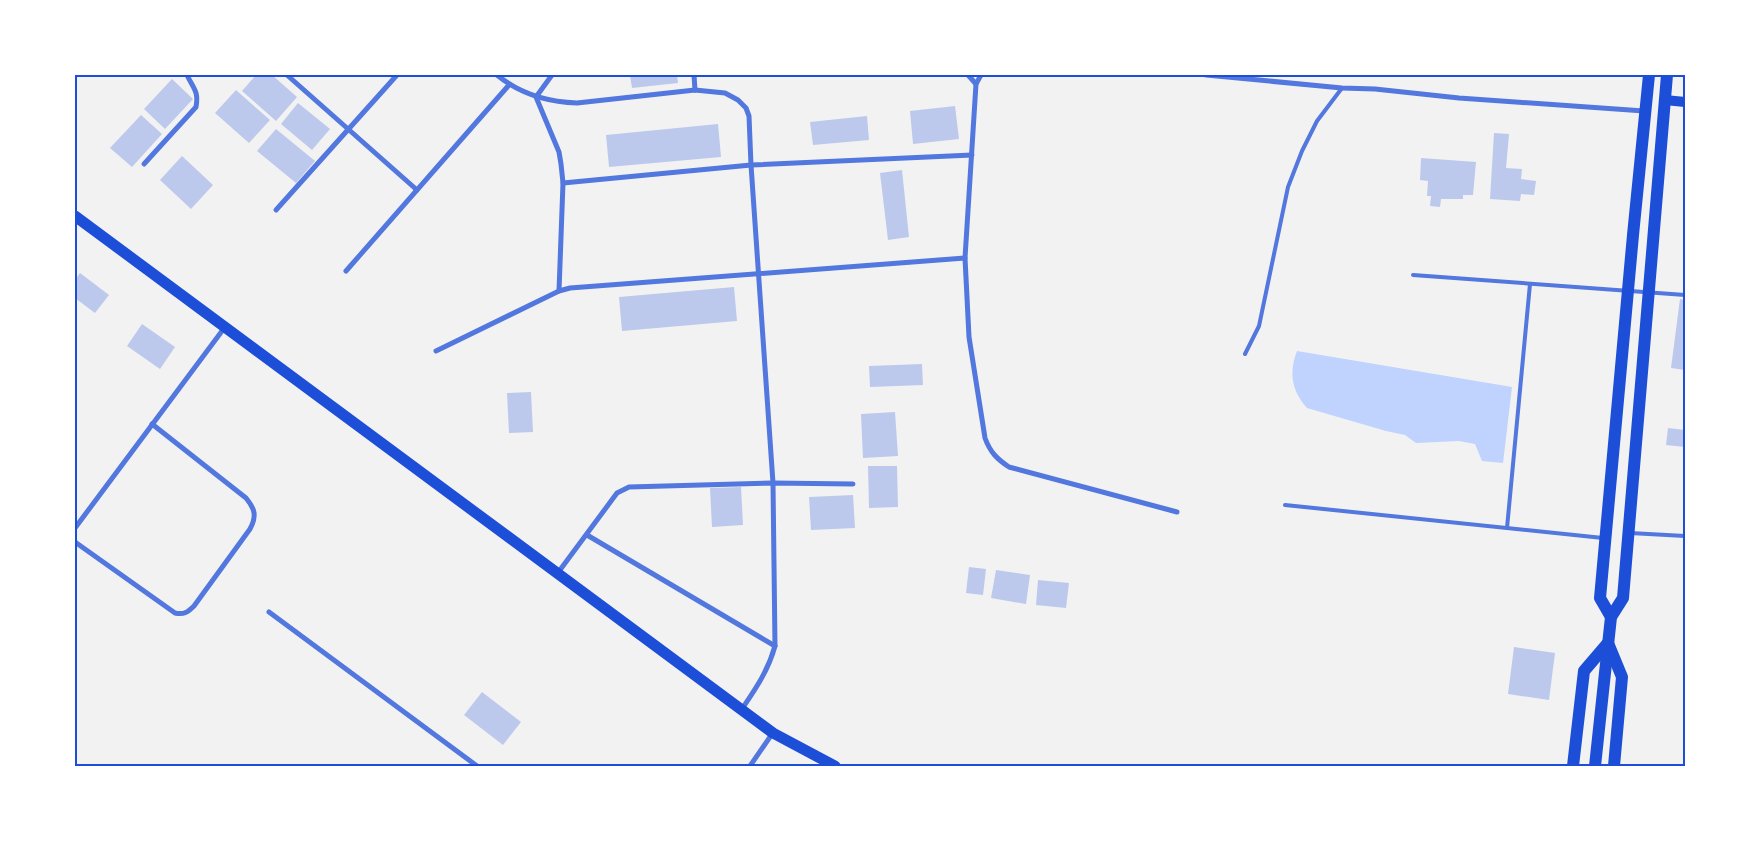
<svg xmlns="http://www.w3.org/2000/svg" width="1760" height="841" font-family="Helvetica,sans-serif">
<style>
.water{fill:#bfd3fe}
.building{fill:#bdc9ec}
.lines{fill:none;stroke-linecap:round;stroke-linejoin:round}
.service{stroke:#5277de;stroke-width:4}
.minor{stroke:#5277de;stroke-width:5}
.secondary{stroke:#1d4ed8;stroke-width:10}
.primary{stroke:#1d4ed8;stroke-width:11}
.trunk{stroke:#1d4ed8;stroke-width:12}
.neatline{fill:none;stroke:#1d4ed8;stroke-width:2}
</style>
<rect width="100%" height="100%" fill="#f2f2f2"/>
<!-- water -->
<path class="water" d="M1297,351L1512,387L1503,463L1482,461L1475,444L1459,441L1416,443L1405,435L1386,431L1307,408C1291,390 1289,372 1297,351Z"/>
<!-- building -->
<g class="building">
<polygon points="256,75 272,75 297,97 276,121 242,91"/>
<polygon points="630,75 677,75 678,83 632,88"/>
<polygon points="172,79 193,99 165,129 144,109"/>
<polygon points="236,90 270,120 249,143 215,113"/>
<polygon points="298,103 330,129 312,150 281,124"/>
<polygon points="955,106 959,139 913,144 910,111"/>
<polygon points="141,115 162,134 132,167 110,148"/>
<polygon points="867,116 869,140 813,145 810,122"/>
<polygon points="718,124 721,157 609,167 606,135"/>
<polygon points="276,129 315,161 296,183 257,151"/>
<polygon points="1494,133 1509,134 1506,168 1522,169 1521,179 1536,181 1534,195 1521,194 1520,201 1490,199"/>
<polygon points="182,156 213,185 191,209 160,180"/>
<polygon points="1421,158 1476,162 1473,195 1463,195 1463,199 1441,199 1440,207 1430,206 1431,196 1427,196 1428,181 1420,180"/>
<polygon points="902,170 909,237 888,240 880,173"/>
<polygon points="80,273 109,295 95,313 75,298 75,280"/>
<polygon points="734,287 737,321 622,331 619,297"/>
<polygon points="1680,299 1685,300 1685,370 1671,368"/>
<polygon points="142,324 175,347 160,369 127,346"/>
<polygon points="922,364 923,385 870,387 869,366"/>
<polygon points="531,392 533,432 509,433 507,393"/>
<polygon points="895,412 898,456 863,458 861,414"/>
<polygon points="1668,428 1685,430 1685,447 1666,445"/>
<polygon points="868,466 897,466 898,507 869,508"/>
<polygon points="741,487 743,525 712,527 710,488"/>
<polygon points="853,495 855,528 811,530 809,497"/>
<polygon points="969,567 986,569 983,595 966,593"/>
<polygon points="996,570 1030,575 1026,604 991,598"/>
<polygon points="1038,580 1069,583 1066,608 1036,605"/>
<polygon points="1514,647 1555,653 1549,700 1508,694"/>
<polygon points="482,692 521,722 503,745 464,715"/>
</g>
<g class="lines">
<!-- service -->
<g class="service">
<polyline points="1413,275 1685,295"/>
<polyline points="1245,354 1259,326 1288,187 1302,151 1317,121 1342,88"/>
<polyline points="1285,505 1603,538"/>
<polyline points="1507,528 1530,284"/>
<polyline points="1630,533 1685,536"/>
</g>
<!-- minor -->
<g class="minor">
<polyline points="287,75 417,190"/>
<path d="M497,75C520,94 546,102 577,103L695,90L725,93L738,100L746,108L749,116L751,165L773,483L775,646C768,671 756,688 742,709"/>
<polyline points="552,75 536,97 559,152 561,164 563,183 559,291"/>
<polyline points="694,75 695,90"/>
<polyline points="968,75 976,84"/>
<path d="M981,75L976,84L965,258L969,337L985,438C990,452 997,459 1009,467L1177,512"/>
<polyline points="1206,75 1342,88 1375,89 1459,98 1644,111"/>
<path d="M144,164L196,107C199,91 193,88 187,75"/>
<polyline points="563,183 751,165 972,155"/>
<polyline points="276,210 397,75"/>
<polyline points="346,271 509,85"/>
<polyline points="436,351 559,291 570,288 965,258"/>
<polyline points="75,528 225,327"/>
<polyline points="587,535 775,646"/>
<path d="M75,542L175,613C184,615 188,612 194,606L250,529C257,516 255,509 246,498L152,424"/>
<polyline points="557,574 617,493 629,487 773,483 853,484"/>
<polyline points="269,612 477,766"/>
<polyline points="750,766 772,734"/>
</g>
<!-- secondary -->
<polyline class="secondary" points="1665,100 1685,102"/>
<!-- primary -->
<polyline class="primary" points="75,216 773,733 835,766"/>
<!-- trunk -->
<g class="trunk">
<polyline points="1611,617 1600,598 1633,235 1649,75"/>
<polyline points="1573,766 1584,671 1608,643 1622,677 1614,766"/>
<polyline points="1595,766 1611,617 1623,598 1667,75"/>
</g>
</g>
<!-- border -->
<rect width="1760" height="841" fill="none" stroke="#ffffff" stroke-width="152"/>
<rect x="76" y="76" width="1608" height="689" class="neatline"/>
</svg>
